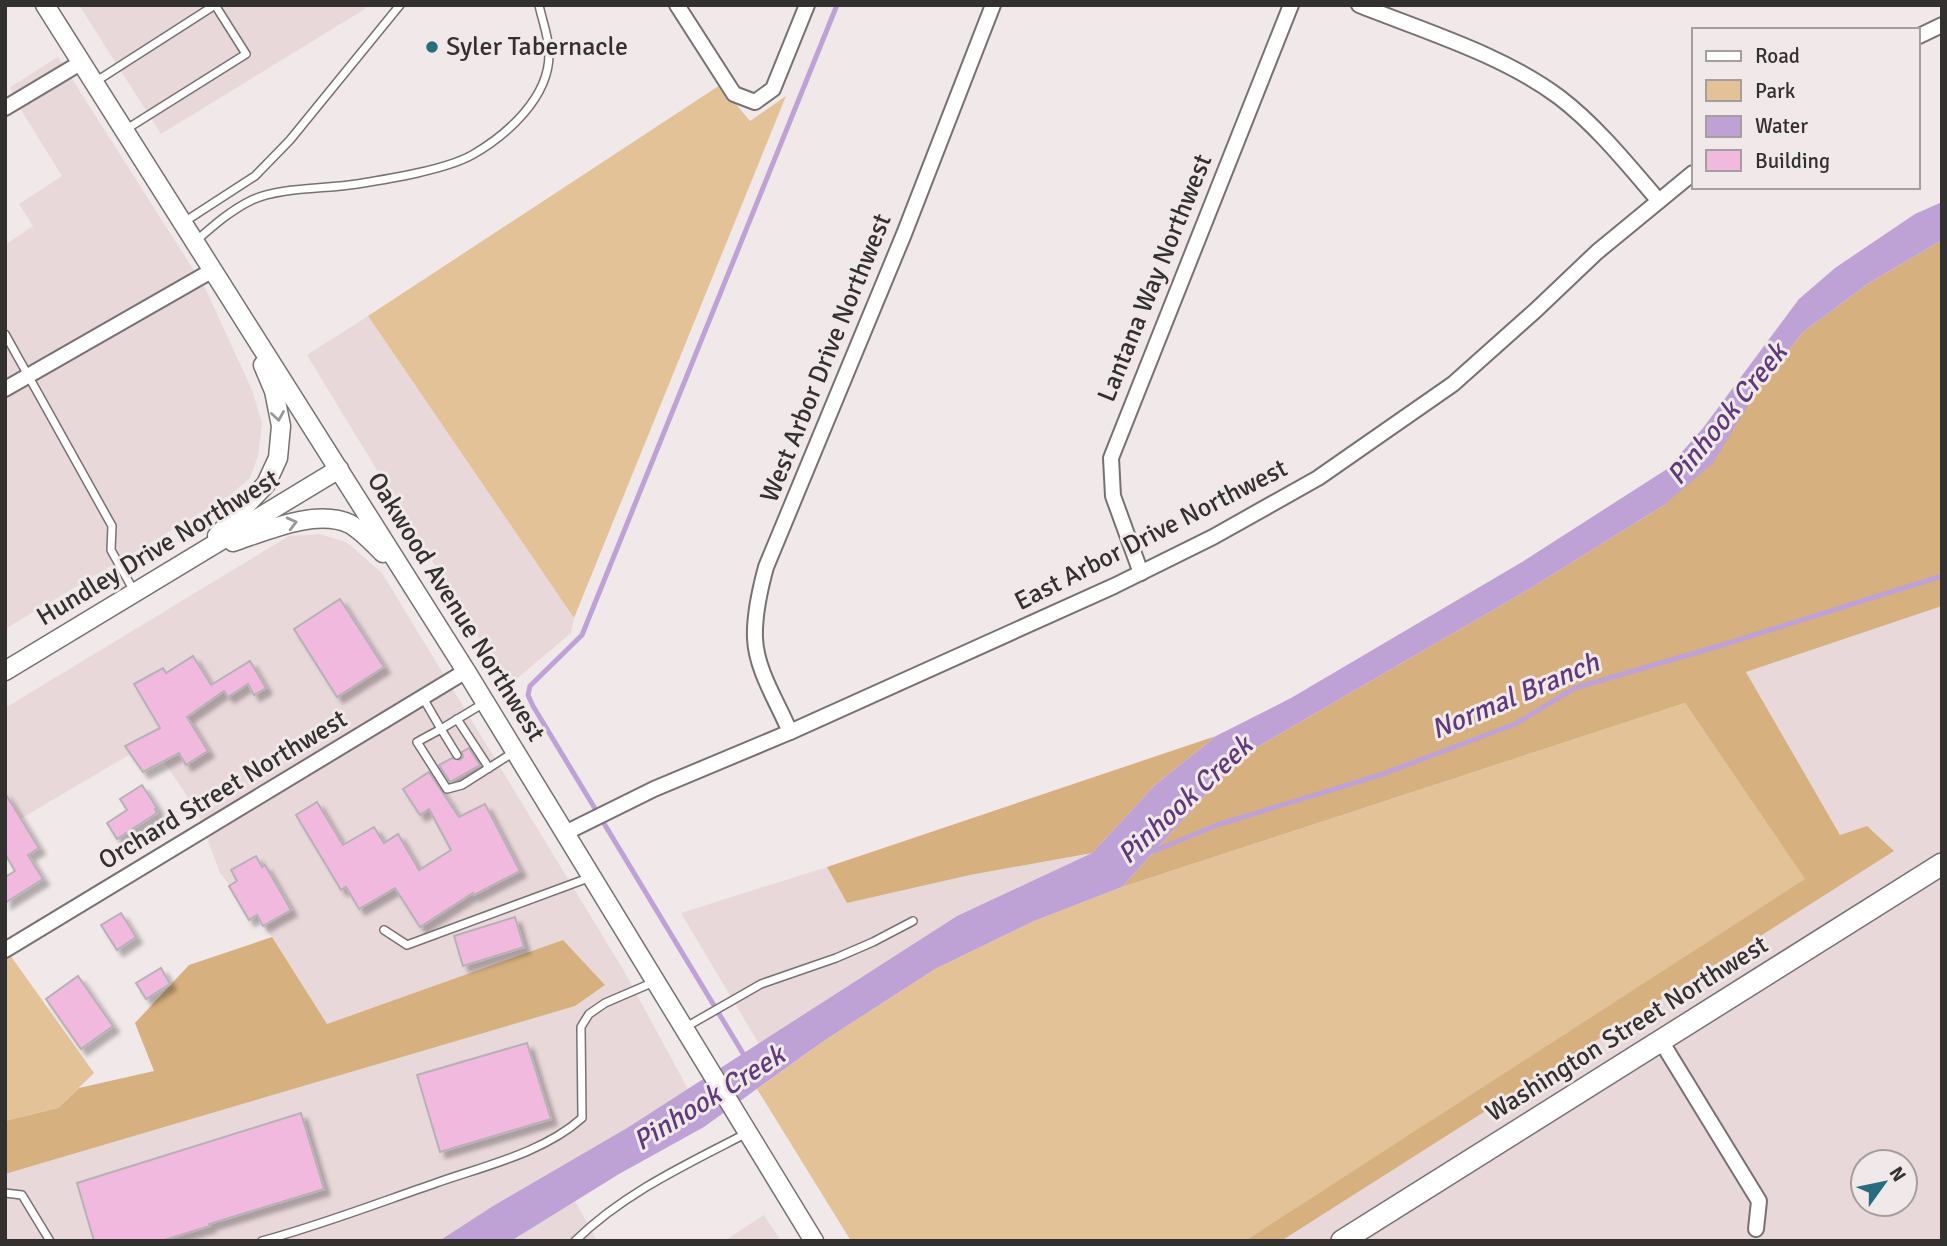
<svg xmlns="http://www.w3.org/2000/svg" width="1947" height="1246" font-family="Signika,sans-serif">
<style>
.built{fill:#e9d8da;fill-rule:evenodd}
.green{fill:#e4c297}
.forest{fill:#d6b07e}
.water{fill:#bea2d6}
.lines{fill:none;stroke-linecap:round;stroke-linejoin:round}
.stream{stroke:#bea2d6;stroke-width:5}
.building{fill:#f1b9dd;stroke:#b7b1b5;stroke-width:2;filter:url(#shadow)}
.service-casing{stroke:#787171;stroke-width:10}
.minor-casing{stroke:#787171;stroke-width:18}
.tertiary-casing{stroke:#787171;stroke-width:21}
.secondary-casing{stroke:#787171;stroke-width:24}
.service{stroke:#fff;stroke-width:7}
.minor{stroke:#fff;stroke-width:14}
.tertiary{stroke:#fff;stroke-width:18}
.secondary{stroke:#fff;stroke-width:21}
.oneway{stroke:#999898}
.poi-dot{fill:#286d7d;stroke:#f0e8e9;stroke-width:2.5}
.labels{text-anchor:middle;dominant-baseline:central;stroke-width:6;stroke-linejoin:round;paint-order:stroke}
.poi-label{font-size:26px;fill:#333030;stroke:#f0e8e9;text-anchor:start}
.street-label{font-size:26px;fill:#333030;stroke:#f0e8e9}
.water-label{font-size:28px;font-style:italic;fill:#5f3a7a;stroke:#f0e8e9}
</style>
<defs>
<filter id="shadow"><feDropShadow dx="6" dy="6" stdDeviation="2" flood-color="#0004"/></filter>
</defs>
<rect width="100%" height="100%" fill="#f0e8e9"/>
<!-- built -->
<g class="built">
<polygon points="79,5 363,5 365,9 161,134"/>
<polygon points="58,57 205,288 252,390 262,423 258,456 250,478 229,496 5,629 5,245 33,226 19,204 62,176 21,110 10,87"/>
<polygon points="368,316 574,618 571,633 508,686 307,355"/>
<polygon points="319,534 346,542 382,573 624,971 688,1089 627,1128 493,1206 439,1241 5,1241 5,1174 575,1006 604,986 563,940 327,1024 272,937 220,873 197,811 151,742 5,828 5,708 289,536"/>
<path d="M1942,606V1241H1281L1893,851L1867,826L1840,835L1746,672ZM1863,1162H1905V1204H1863Z"/>
<polygon points="1092,853 957,916 759,1044 681,913 827,867 847,903 970,875"/>
<polygon points="575,1201 597,1241 511,1241"/>
<polygon points="764,1215 781,1241 724,1241"/>
</g>
<!-- green -->
<g class="green">
<polygon points="720,85 750,121 786,96 574,618 368,316"/>
<polygon points="1685,703 1806,880 1245,1241 851,1241 757,1089 825,1040 935,969 1034,921 1122,887"/>
<polygon points="10,955 94,1073 58,1108 5,1121 5,958"/>
</g>
<!-- forest -->
<g class="forest">
<polygon points="1942,240 1942,606 1746,672 1840,835 1867,826 1894,851 1281,1241 1245,1241 1805,879 1685,703 1122,887 1240,757 1531,588 1664,505 1803,332 1869,283"/>
<polygon points="1216,736 1155,785 1092,853 970,875 847,903 827,867"/>
<polygon points="272,937 327,1024 563,940 605,985 575,1006 5,1174 5,1121 58,1108 79,1088 154,1071 135,1023 189,965"/>
</g>
<!-- water -->
<polygon class="water" points="1942,202 1942,240 1869,283 1803,332 1759,387 1713,463 1664,505 1531,588 1240,757 1122,887 1034,921 935,969 825,1040 704,1127 619,1174 511,1241 439,1241 493,1206 627,1128 957,916 1092,853 1155,785 1216,736 1291,698 1522,562 1667,469 1703,428 1799,299 1835,268 1915,214"/>
<g class="lines">
<!-- stream -->
<g class="stream">
<polyline points="1154,851 1217,825 1380,775 1515,724 1575,688 1719,646 1942,576"/>
<polyline points="747,1060 533,706 528,695 530,686 582,635 837,5"/>
</g>
</g>
<!-- building -->
<g class="building">
<polygon points="340,599 384,667 337,697 294,629"/>
<polygon points="193,656 211,685 250,661 266,688 254,695 248,684 228,697 224,691 187,717 208,751 186,765 179,753 143,772 125,746 160,728 134,684 163,668 166,673"/>
<polygon points="469,748 480,765 450,782 439,765 452,758 460,760 463,757 462,752"/>
<polygon points="429,772 459,817 485,804 520,871 474,895 473,893 420,927 395,888 359,909 346,887 341,890 296,815 317,802 343,845 374,827 384,843 398,834 419,870 451,850 429,809 420,815 403,789"/>
<polygon points="142,785 157,808 155,809 157,813 117,839 107,823 127,810 120,799"/>
<polygon points="5,793 39,848 28,855 43,879 5,903 5,877 15,871 5,854"/>
<polygon points="256,856 262,867 265,865 291,910 263,926 257,915 249,920 229,886 237,881 231,870"/>
<polygon points="121,913 136,937 117,950 101,925"/>
<polygon points="515,917 524,947 463,966 454,936"/>
<polygon points="161,968 170,984 146,999 136,983"/>
<polygon points="78,976 113,1026 81,1049 46,999"/>
<polygon points="527,1043 551,1119 440,1152 417,1075"/>
<polygon points="301,1113 324,1189 209,1224 210,1226 161,1241 94,1241 77,1183"/>
</g>
<g class="lines">
<!-- service casing -->
<g class="service-casing">
<g id="service">
<polyline points="95,82 215,5"/>
<polyline points="125,130 246,54 215,5"/>
<polyline points="184,222 255,176 290,140 400,5"/>
<path d="M196,241C213,226 231,210 252,200C279,187 327,189 357,184C388,179 445,170 472,155C507,135 550,97 549,53C549,37 542,20 539,5"/>
<polyline points="5,334 112,526 111,550 135,593"/>
<polyline points="423,698 441,729 417,742 447,789 462,785 514,752"/>
<polyline points="457,719 489,768"/>
<polyline points="457,755 441,729 484,703"/>
<polyline points="384,930 407,945 591,877"/>
<polyline points="686,1027 761,984 836,958 873,942 913,921"/>
<polyline points="5,1193 22,1195 50,1241"/>
<path d="M262,1241C321,1225 378,1203 436,1183C484,1166 543,1153 582,1118L581,1027L589,1014L605,1003L654,982"/>
<path d="M575,1241C624,1193 687,1164 747,1133"/>
</g>
</g>
<!-- minor casing -->
<g class="minor-casing">
<g id="minor">
<polyline points="677,5 734,94 755,102 773,89 807,5"/>
<path d="M1359,5C1424,31 1503,55 1559,97C1597,126 1628,165 1659,201"/>
<polyline points="1917,37 1942,25"/>
<polyline points="5,108 82,62"/>
<polyline points="5,389 213,270"/>
<polyline points="1141,573 1113,496 1111,458 1291,5"/>
<path d="M790,732C778,703 756,670 755,638C754,614 760,589 766,567L904,234L993,5"/>
<polyline points="565,833 654,789 790,732 1114,586 1213,537 1318,478 1453,384 1536,310 1597,252 1693,173"/>
<polyline points="5,950 466,671"/>
<polyline points="1661,1041 1759,1201 1756,1229"/>
</g>
</g>
<!-- tertiary casing -->
<g class="tertiary-casing">
<g id="tertiary">
<polyline points="45,5 466,671 814,1241"/>
<polyline points="217,536 266,484 278,458 281,426 274,391 263,365"/>
<path d="M233,542C266,531 316,508 350,524C362,531 373,543 383,553"/>
<polyline points="5,671 339,469"/>
</g>
</g>
<!-- secondary casing -->
<g class="secondary-casing">
<polyline id="secondary" points="1342,1241 1942,864"/>
</g>
<!-- service -->
<use href="#service" class="service"/>
<!-- minor -->
<use href="#minor" class="minor"/>
<!-- tertiary -->
<use href="#tertiary" class="tertiary"/>
<!-- secondary -->
<use href="#secondary" class="secondary"/>
</g>
<!-- one-way arrows -->
<defs><path id="oneway-chevron" d="M-2-3.5L2.5 0L-2 3.5" fill="none" stroke-width="1.6" stroke-linecap="round" stroke-linejoin="round" transform="scale(1.75)"/></defs>
<g class="oneway">
<use href="#oneway-chevron" transform="translate(278 416) rotate(81)"/>
<use href="#oneway-chevron" transform="translate(292 523) rotate(-14)"/>
</g>
<!-- markers -->
<circle class="poi-dot" cx="432" cy="47" r="7"/>
<g class="labels">
<!-- poi labels -->
<g class="poi-label">
<text x="446" y="47">Syler Tabernacle</text>
</g>
<!-- street labels -->
<g class="street-label">
<text transform="translate(1155 278) rotate(-68)">Lantana Way Northwest</text>
<text transform="translate(826 358) rotate(-68)">West Arbor Drive Northwest</text>
<text transform="translate(1151 535) rotate(-27)">East Arbor Drive Northwest</text>
<text transform="translate(158 548) rotate(-31)">Hundley Drive Northwest</text>
<text transform="translate(456 607) rotate(58)">Oakwood Avenue Northwest</text>
<text transform="translate(223 790) rotate(-31)">Orchard Street Northwest</text>
<text transform="translate(1627 1029) rotate(-32)">Washington Street Northwest</text>
</g>
<!-- water labels -->
<g class="water-label">
<text transform="translate(1727 414) rotate(-51)">Pinhook Creek</text>
<text transform="translate(1515 696) rotate(-23)">Normal Branch</text>
<text transform="translate(1185 800) rotate(-43)">Pinhook Creek</text>
<text transform="translate(709 1098) rotate(-32)">Pinhook Creek</text>
</g>
</g>
<!-- border -->
<rect width="1947" height="1246" fill="none" stroke="#333030" stroke-width="14"/>
<!-- legend -->
<rect x="1692" y="28" width="228" height="161" fill="#f0e8e9" stroke="#a49e9f" stroke-width="2"/>
<rect x="1706" y="51" width="35" height="10" fill="#ffffff" stroke="#a49e9f" stroke-width="2"/>
<text x="1755" y="63" font-size="21" fill="#333030">Road</text>
<rect x="1706" y="80" width="35" height="21" fill="#e4c297" stroke="#a49e9f" stroke-width="2"/>
<text x="1755" y="98" font-size="21" fill="#333030">Park</text>
<rect x="1706" y="116" width="35" height="21" fill="#bea2d6" stroke="#a49e9f" stroke-width="2"/>
<text x="1755" y="133" font-size="21" fill="#333030">Water</text>
<rect x="1706" y="150" width="35" height="21" fill="#f1b9dd" stroke="#a49e9f" stroke-width="2"/>
<text x="1755" y="168" font-size="21" fill="#333030">Building</text>
<!-- north arrow -->
<g transform="translate(1884 1183) rotate(57)"><circle r="33" fill="#f0e8e9" stroke="#a49e9f" stroke-width="2"/>
<path d="M0-5L12 26L0 18L-12 26Z" fill="#286d7d"/>
<text y="-10" font-size="19" font-weight="bold" text-anchor="middle" fill="#333030">N</text>
</g>
</svg>
